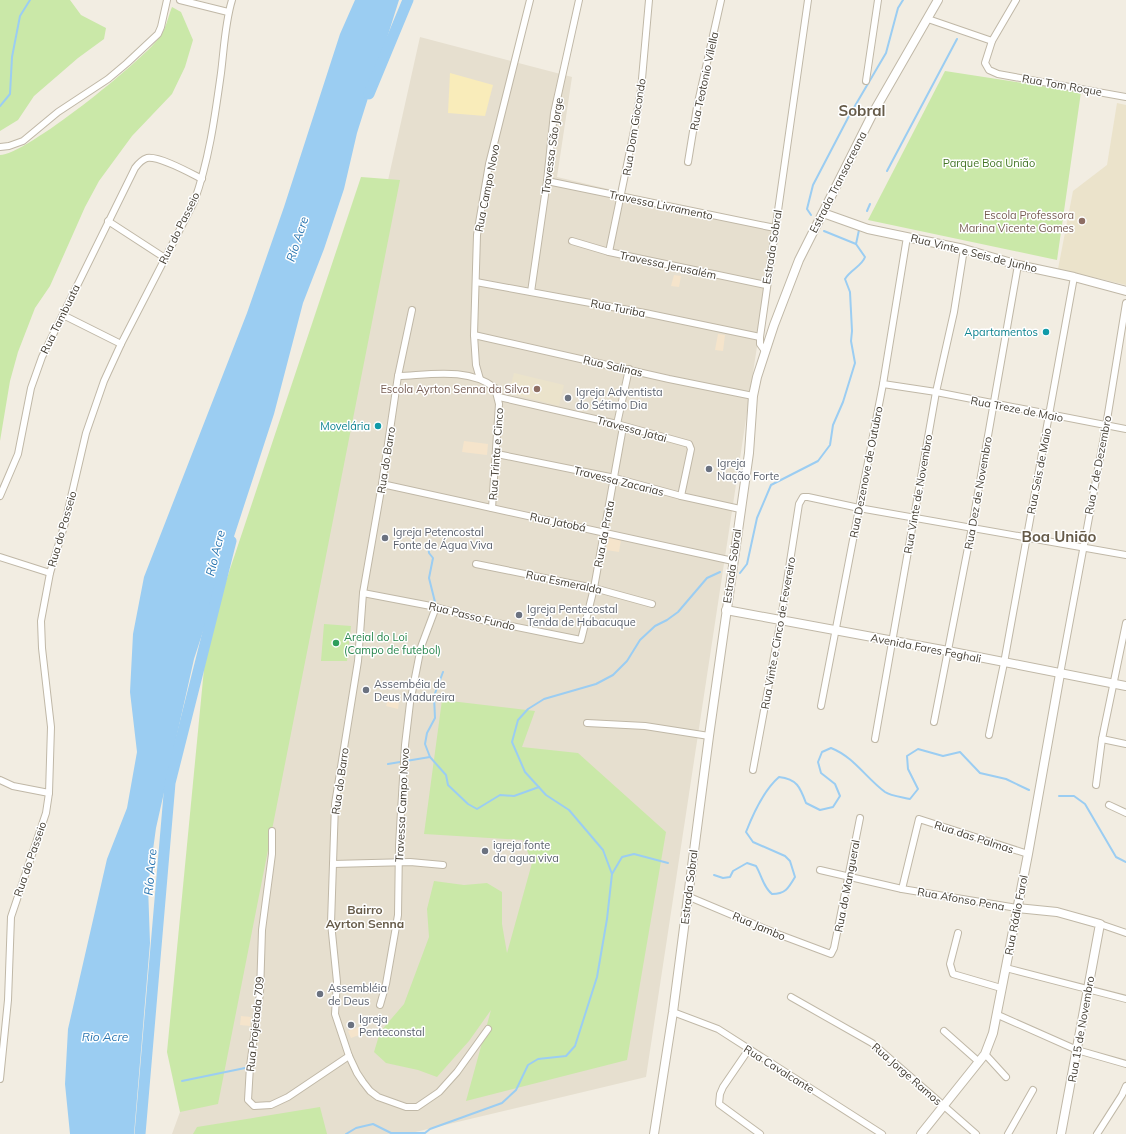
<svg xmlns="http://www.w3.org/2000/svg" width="1126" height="1134" font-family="Mulish,sans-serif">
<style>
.residential{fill:#e6dfcf}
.commercial{fill:#f5e4cb}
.education{fill:#ebe3cb}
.green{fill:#cae8a8}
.sand{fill:#f9ecba}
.water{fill:#9bcdf2}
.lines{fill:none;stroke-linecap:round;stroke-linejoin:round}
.stream{stroke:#9bcdf2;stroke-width:2}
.river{stroke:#9bcdf2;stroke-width:11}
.minor-casing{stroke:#c0b8a7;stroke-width:8}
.tertiary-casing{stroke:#c0b8a7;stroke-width:10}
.minor{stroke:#fff;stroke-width:6}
.tertiary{stroke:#fff;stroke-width:8}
.education-dot{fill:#8d6e63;stroke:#fff;stroke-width:1.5}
.culture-dot{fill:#0f9aa8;stroke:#fff;stroke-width:1.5}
.worship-dot{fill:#6b7280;stroke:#fff;stroke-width:1.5}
.leisure-dot{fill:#2e9e5b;stroke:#fff;stroke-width:1.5}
.labels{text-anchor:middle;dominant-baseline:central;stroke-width:3;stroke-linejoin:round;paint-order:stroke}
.street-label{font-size:11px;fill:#433d32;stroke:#fff}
.park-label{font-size:11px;fill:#427525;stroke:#fff}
.education-label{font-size:11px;fill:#785e54;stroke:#fff;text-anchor:end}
.culture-label{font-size:11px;fill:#0d838f;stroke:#fff;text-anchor:end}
.worship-label{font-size:11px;fill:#5b616d;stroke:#fff;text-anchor:start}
.leisure-label{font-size:11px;fill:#27864d;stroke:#fff;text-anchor:start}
.water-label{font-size:12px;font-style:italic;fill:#2a76b1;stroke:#fff}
.neighbourhood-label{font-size:12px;font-weight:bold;fill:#665b49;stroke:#fff}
.district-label{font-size:15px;font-weight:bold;fill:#665b49;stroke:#fff}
</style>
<rect width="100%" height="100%" fill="#f2ede2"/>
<!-- residential -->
<polygon class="residential" points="420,37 572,77 557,177 775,228 646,1077 407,1134 172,1134 180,1112"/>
<!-- commercial -->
<g class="commercial">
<polygon points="674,275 681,276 679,287 671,286"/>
<polygon points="718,334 725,335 723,351 715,350"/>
<polygon points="464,441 488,444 487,455 462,452"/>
<polygon points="608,537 621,540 619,552 606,550"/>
<polygon points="388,699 399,702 398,709 386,706"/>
<polygon points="241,1016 251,1017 250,1026 240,1025"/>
<polygon points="359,1027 362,1034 351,1038 348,1031"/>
</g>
<!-- education -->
<g class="education">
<polygon points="1117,103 1126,105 1126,285 1058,269 1073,191 1107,165"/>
<polygon points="514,373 564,385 559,406 509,393"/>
</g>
<!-- green -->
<g class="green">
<polygon points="0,0 70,0 81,15 106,28 104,39 78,58 34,96 18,120 0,131"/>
<path d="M172,7L181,12L193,40L185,67L172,94L132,136L99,181L85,207L50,286L35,308L18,352L10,381L0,441V155C26,155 142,61 159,38C166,29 168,17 172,7Z"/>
<polygon points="945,71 1081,92 1057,260 868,220"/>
<polygon points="361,177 400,180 218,1104 180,1112 167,1052 207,638"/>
<polygon points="324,624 351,626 347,661 321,661"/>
<polygon points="442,700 535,711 522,747 578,753 666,832 627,1060 466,1101 491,1010 469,1041 437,1077 418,1070 386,1063 374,1052 380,1032 404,1004 429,937 427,909 434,881 464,885 487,883 502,892 502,924 507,953 532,863 523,840 424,834"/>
<polygon points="320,1107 327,1134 193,1134 197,1127"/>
</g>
<!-- sand -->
<polygon class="sand" points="450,73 493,85 485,116 448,113"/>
<!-- water -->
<polygon class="water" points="355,0 399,0 357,133 344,189 324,249 303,303 274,414 194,659 156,828 148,886 150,943 134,1134 70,1134 65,1084 68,1029 107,859 127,808 137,752 130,692 133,634 144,577 247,313 284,207 340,34"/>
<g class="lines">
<!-- stream -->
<g class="stream">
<polyline points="0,106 10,94 12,57 20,16 30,0"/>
<polyline points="887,171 957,39"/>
<polyline points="867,211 870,204"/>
<polyline points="811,215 807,209 813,185 849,116 886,53 898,8 903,0"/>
<polyline points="856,244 859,230"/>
<polyline points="428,544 429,553 433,558 429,578 435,602"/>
<path d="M740,573L747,564L757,518L771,485L818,461L830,445L833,425L843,402L855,363L851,341L852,331L850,292L845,279C850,270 862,266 865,257L856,244L824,231"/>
<polyline points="443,672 434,696 435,718 427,733 425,744 430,757 446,775 448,785 468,804 477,809 500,795 514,796 539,787"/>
<polyline points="388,764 430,757"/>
<polyline points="1059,796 1074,796 1085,804 1116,857 1126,862"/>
<polyline points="612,874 622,857 634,854 668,863"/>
<path d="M714,875L723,878L730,877L733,871L747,863L756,866C762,876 763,887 772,894C785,894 788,889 795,877L790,861L785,856L753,842L746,832C753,814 765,789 779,777C797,779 800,787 806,803L820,810L833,807L840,796L835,784L821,773L818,762L822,752L831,748C854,757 866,778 885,792C891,796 902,797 910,799L918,789L908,769L907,756L918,749L943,756L960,752L980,773L1006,779L1029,790"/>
<polyline points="182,1081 245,1068"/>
<polyline points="346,1134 356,1128 373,1124 391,1133 425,1133 430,1129 502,1103 516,1090 528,1065 538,1059 566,1056 575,1046 597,977 607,919 612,874 603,850 569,810 546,795 525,772 512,742 518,720 528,709 544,699 596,684 613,675 627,661 640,640 655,626 667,620 678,612 707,578 720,572"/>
</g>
<!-- river -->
<g class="river">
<polyline points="369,94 408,0"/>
<polyline points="140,1134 170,783 231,541"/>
</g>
<!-- minor casing -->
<g class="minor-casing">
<g id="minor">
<polyline points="180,0 228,12"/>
<polyline points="1016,0 992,41 985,63 989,70 998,74 1126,97"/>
<polyline points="928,19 992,41"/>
<polyline points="866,81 878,0"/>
<polyline points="0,147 9,146 23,141 58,112 108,79 127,63 158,34 161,27 167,0"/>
<polyline points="688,162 697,107 721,0"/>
<polyline points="547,181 775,228"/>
<polyline points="108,221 165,258"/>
<polyline points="572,241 609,252 766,285"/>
<polyline points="609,252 635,126 641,90 649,0"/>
<polyline points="476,282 645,313 760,337"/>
<polyline points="531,292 547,181 554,113 579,0"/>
<polyline points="412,310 398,376 382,484 363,593 358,661 335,804 331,923 337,982 335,1014 349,1056 357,1073 363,1082 370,1091 378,1097 406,1107 417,1107 439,1092 457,1072 488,1029"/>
<polyline points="63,315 121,344"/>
<polyline points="474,335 669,379 753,396"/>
<polyline points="765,351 760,344 760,337 808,0"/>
<path d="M398,376C429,375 468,367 495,388L499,404L492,508"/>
<polyline points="480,379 476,365 474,335 477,235 489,164 530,0"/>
<polyline points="883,384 936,392 1126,429"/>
<polyline points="499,397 617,424 689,444 691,449 681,496"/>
<polyline points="617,424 629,369"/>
<polyline points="497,454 615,478 681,496 740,509"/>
<polyline points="382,484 733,561"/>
<path d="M0,496L18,454L31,388L42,357L135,168C138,164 141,160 147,158C160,156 190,173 202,179"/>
<polyline points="0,557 50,573"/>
<polyline points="476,564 594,588 652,604"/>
<polyline points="363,593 436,607 482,620 581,640 594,588 623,427"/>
<polyline points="1060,674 1106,426 1126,303"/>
<polyline points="821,706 883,384 907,237"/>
<polyline points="934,722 972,527 1018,265"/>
<polyline points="587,723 645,726 709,736"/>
<polyline points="989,735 1004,663 1074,277"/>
<polyline points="875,739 936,392 954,312 964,249"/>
<polyline points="1102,739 1126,744"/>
<polyline points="753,770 781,619 799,504 803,497 808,497 859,508 1126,555"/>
<polyline points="0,780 13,786 49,793"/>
<polyline points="1096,785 1102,739 1126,623"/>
<polyline points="1109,805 1126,813"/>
<polyline points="272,831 272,854 262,930 260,993 250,1066 248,1100 254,1106 271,1105 288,1097 349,1056"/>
<polyline points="333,864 410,862 443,865"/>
<polyline points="820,870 902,889 1017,908"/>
<polyline points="902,889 919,819 1028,854"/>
<polyline points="687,896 775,933 831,954 834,948 860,818"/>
<polyline points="1100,924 1126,933"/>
<polyline points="958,933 950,964 953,974 1001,988"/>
<polyline points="1006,968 1126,999"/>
<polyline points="791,997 872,1043 976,1134"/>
<polyline points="380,1005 386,984 398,915 399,845 405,745 410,703 421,647 436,607"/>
<polyline points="673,1012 718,1029 882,1134"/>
<polyline points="998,1015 1077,1050 1126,1064"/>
<polyline points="944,1031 979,1062"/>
<polyline points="749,1049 723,1087 720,1094 719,1104 760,1134"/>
<polyline points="985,1054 1006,1077"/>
<path d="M0,1079L8,1000L11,917L46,813L49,793L51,727L42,648L41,621L50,573L65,523L86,433L104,381L121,344L194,202C209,161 215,116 221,73C224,49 225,23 232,0"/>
<polyline points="1008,1134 1033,1090"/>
<polyline points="1097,1134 1122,1095 1126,1086"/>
</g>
</g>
<!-- tertiary casing -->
<g class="tertiary-casing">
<g id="tertiary">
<polyline points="823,213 868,229 964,249 1018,265 1074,277 1126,291"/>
<polyline points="726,610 948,651 1126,686"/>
<polyline points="1017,908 1057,912 1100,924 1061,1134"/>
<polyline points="654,1134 673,1012 709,736 749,453 753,396 757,377 774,325 799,260 873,113 938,0"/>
<polyline points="921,1134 985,1054 993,1033 1028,854 1060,674"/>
</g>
</g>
<!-- minor -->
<use href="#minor" class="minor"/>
<!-- tertiary -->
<use href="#tertiary" class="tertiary"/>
</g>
<!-- markers -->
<g class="education-dot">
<circle cx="1082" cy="221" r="4"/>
<circle cx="537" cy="389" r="4"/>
</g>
<g class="culture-dot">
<circle cx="1046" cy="332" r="4"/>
<circle cx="378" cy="426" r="4"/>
</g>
<g class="worship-dot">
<circle cx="568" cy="398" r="4"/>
<circle cx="709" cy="469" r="4"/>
<circle cx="385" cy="538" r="4"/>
<circle cx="519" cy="615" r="4"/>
<circle cx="366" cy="690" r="4"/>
<circle cx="485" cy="851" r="4"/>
<circle cx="320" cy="994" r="4"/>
<circle cx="351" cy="1025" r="4"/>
</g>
<circle class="leisure-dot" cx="336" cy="643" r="4"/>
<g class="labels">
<!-- street labels -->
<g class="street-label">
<text transform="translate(704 81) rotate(-78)">Rua Teotonio Vilella</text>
<text transform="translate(1062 85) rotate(10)">Rua Tom Roque</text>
<text transform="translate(634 127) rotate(-81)">Rua Dom Giocondo</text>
<text transform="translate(552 146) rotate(-82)">Travessa São Jorge</text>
<text transform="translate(838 182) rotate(-63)">Estrada Transacreana</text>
<text transform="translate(487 188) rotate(-79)">Rua Campo Novo</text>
<text transform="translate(661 205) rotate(12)">Travessa Livramento</text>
<text transform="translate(179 228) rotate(-64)">Rua do Passeio</text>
<text transform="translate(772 247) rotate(-81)">Estrada Sobral</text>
<text transform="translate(974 253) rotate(14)">Rua Vinte e Seis de Junho</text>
<text transform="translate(668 265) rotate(12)">Travessa Jerusalém</text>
<text transform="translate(618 308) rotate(11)">Rua Turiba</text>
<text transform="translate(60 319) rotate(-64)">Rua Tambuata</text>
<text transform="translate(613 366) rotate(13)">Rua Salinas</text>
<text transform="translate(1017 409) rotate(11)">Rua Treze de Maio</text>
<text transform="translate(632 429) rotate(15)">Travessa Jatai</text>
<text transform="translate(496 454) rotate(-86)">Rua Trinta e Cinco</text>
<text transform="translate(386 460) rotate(-81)">Rua do Barro</text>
<text transform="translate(1098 465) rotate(-79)">Rua 7 de Dezembro</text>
<text transform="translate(1039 471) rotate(-79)">Rua Seis de Maio</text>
<text transform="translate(866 472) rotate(-79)">Rua Dezenove de Outubro</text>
<text transform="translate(619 481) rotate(14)">Travessa Zacarias</text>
<text transform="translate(978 493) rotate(-80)">Rua Dez de Novembro</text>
<text transform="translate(918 494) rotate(-80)">Rua Vinte de Novembro</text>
<text transform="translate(558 522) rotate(12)">Rua Jatobá</text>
<text transform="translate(62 529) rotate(-74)">Rua do Passeio</text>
<text transform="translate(604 534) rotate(-79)">Rua da Prata</text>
<text transform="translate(732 566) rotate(-82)">Estrada Sobral</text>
<text transform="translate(564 582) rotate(12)">Rua Esmeralda</text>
<text transform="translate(472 616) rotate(14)">Rua Passo Fundo</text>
<text transform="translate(778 633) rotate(-80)">Rua Vinte e Cinco de Fevereiro</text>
<text transform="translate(926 648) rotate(11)">Avenida Fares Feghali</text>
<text transform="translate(340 781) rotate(-82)">Rua do Barro</text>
<text transform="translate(402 805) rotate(-87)">Travessa Campo Novo</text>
<text transform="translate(974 837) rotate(18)">Rua das Palmas</text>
<text transform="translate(30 859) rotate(-71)">Rua do Passeio</text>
<text transform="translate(847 886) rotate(-79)">Rua do Mangueral</text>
<text transform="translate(689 887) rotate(-83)">Estrada Sobral</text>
<text transform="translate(961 899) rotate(10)">Rua Afonso Pena</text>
<text transform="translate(1016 915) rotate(-79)">Rua Rádio Farol</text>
<text transform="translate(759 926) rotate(23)">Rua Jambo</text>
<text transform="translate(255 1024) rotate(-84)">Rua Projetada 709</text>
<text transform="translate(1081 1029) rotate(-80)">Rua 15 de Novembro</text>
<text transform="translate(779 1069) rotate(32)">Rua Cavalcante</text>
<text transform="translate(907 1074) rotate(41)">Rua Jorge Ramos</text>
</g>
<!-- park labels -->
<g class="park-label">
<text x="989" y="163">Parque Boa União</text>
</g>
<!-- education labels -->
<g class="education-label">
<text x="1074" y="215">Escola Professora<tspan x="1074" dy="13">Marina Vicente Gomes</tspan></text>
<text x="529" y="389">Escola Ayrton Senna da Silva</text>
</g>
<!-- culture labels -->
<g class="culture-label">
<text x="1038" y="332">Apartamentos</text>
<text x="370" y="426">Movelária</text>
</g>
<!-- worship labels -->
<g class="worship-label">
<text x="576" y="392">Igreja Adventista<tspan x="576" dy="13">do Sétimo Dia</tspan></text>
<text x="717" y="463">Igreja<tspan x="717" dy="13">Nação Forte</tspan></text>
<text x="393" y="532">Igreja Petencostal<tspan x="393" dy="13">Fonte de Água Viva</tspan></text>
<text x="527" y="609">Igreja Pentecostal<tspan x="527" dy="13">Tenda de Habacuque</tspan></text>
<text x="374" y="684">Assembéia de<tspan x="374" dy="13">Deus Madureira</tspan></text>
<text x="493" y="845">igreja fonte<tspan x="493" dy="13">da agua viva</tspan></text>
<text x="328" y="988">Assembléia<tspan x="328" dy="13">de Deus</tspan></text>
<text x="359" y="1019">Igreja<tspan x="359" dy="13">Penteconstal</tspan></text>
</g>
<!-- leisure labels -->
<g class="leisure-label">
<text x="344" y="637">Areial do Loi<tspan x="344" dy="13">(Campo de futebol)</tspan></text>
</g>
<!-- water labels -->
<g class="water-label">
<text transform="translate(297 239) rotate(-72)">Río Acre</text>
<text transform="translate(215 553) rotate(-76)">Río Acre</text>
<text transform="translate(150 872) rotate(-85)">Río Acre</text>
<text x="105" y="1036">Rio Acre</text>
</g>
<!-- neighbourhood labels -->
<g class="neighbourhood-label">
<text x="365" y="909">Bairro<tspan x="365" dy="14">Ayrton Senna</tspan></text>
</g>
<!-- district labels -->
<g class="district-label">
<text x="862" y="110">Sobral</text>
<text x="1059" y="536">Boa União</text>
</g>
</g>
</svg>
